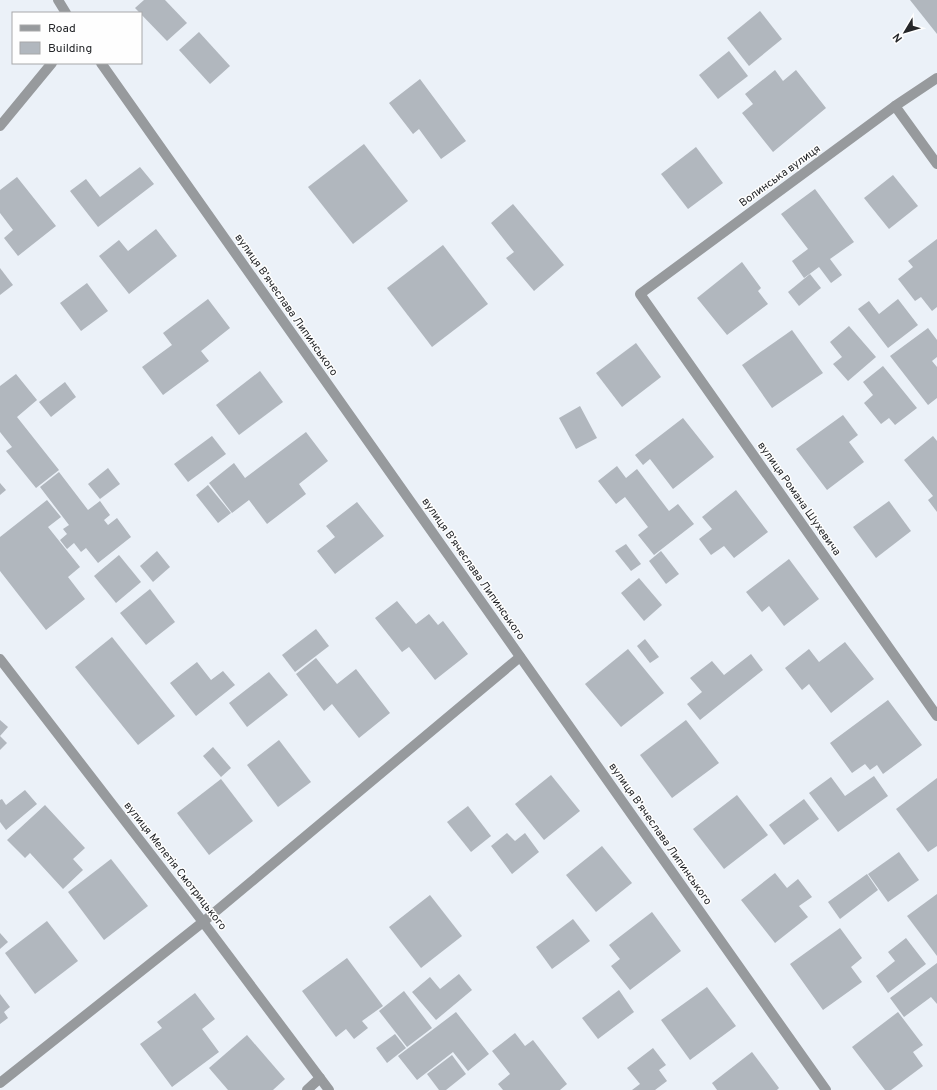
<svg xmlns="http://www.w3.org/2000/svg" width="937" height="1090" font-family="Overpass,sans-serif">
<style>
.building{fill:#b1b7be}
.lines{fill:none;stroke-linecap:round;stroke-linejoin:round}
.minor{stroke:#979a9d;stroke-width:10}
.labels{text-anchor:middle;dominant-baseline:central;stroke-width:3;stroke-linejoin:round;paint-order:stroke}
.street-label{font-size:11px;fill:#242629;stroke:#fefefe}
</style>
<rect width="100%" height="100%" fill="#ebf1f8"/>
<!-- building -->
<g class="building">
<polygon points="144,0 165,0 187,23 167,41 135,8"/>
<polygon points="910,0 937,0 937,34"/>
<polygon points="760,11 782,39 749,66 727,38"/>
<polygon points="199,32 230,66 210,84 179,50"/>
<polygon points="729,51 748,76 718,99 699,75"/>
<polygon points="775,70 783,81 796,70 826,108 773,152 742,113 753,104 745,94"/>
<polygon points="420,79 466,141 441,159 419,129 413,134 389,103"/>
<polygon points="364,144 408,201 353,244 308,187"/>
<polygon points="696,147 723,183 688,209 661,174"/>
<polygon points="140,167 154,184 98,227 70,191 86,179 100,197"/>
<polygon points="893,175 918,206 889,229 864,198"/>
<polygon points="17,177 56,226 18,256 4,238 13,230 0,213 0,190"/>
<polygon points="815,189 854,242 830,259 842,275 831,283 819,267 804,278 792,261 808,249 781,214"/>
<polygon points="513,204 564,265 534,291 506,258 514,252 491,223"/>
<polygon points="156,229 177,256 129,294 99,256 119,240 128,251"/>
<polygon points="937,239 937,307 932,311 921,297 915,301 898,279 913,267 908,261"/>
<polygon points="443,245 488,304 432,347 387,288"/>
<polygon points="742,262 761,288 758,291 768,304 727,335 697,298"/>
<polygon points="0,268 13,285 0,295"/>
<polygon points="810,274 821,288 799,306 788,292"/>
<polygon points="87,283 108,311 81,331 60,303"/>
<polygon points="208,299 230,328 201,351 209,361 163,395 142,367 172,345 163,333"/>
<polygon points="898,299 918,325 888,348 858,309 869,301 879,314"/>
<polygon points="849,326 876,357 848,381 833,364 842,357 830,342"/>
<polygon points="928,328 937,340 937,357 932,361 937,367 937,398 928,405 890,356"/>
<polygon points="792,330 823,373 772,408 742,365"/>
<polygon points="636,343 661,377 622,407 596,373"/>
<polygon points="883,366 917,408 895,425 889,418 881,424 864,403 873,395 863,382"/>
<polygon points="260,371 283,402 239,435 216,405"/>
<polygon points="16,374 37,400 17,417 59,470 36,488 6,451 12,447 0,432 0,386"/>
<polygon points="65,382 76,397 51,417 39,402"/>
<polygon points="580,406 597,438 576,449 559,418"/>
<polygon points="843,415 858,435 849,442 864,462 827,490 796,449"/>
<polygon points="683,418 714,457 673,489 650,459 643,465 635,455"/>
<polygon points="306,432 328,461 299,484 306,494 267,524 249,500 232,513 209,483 234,463 245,478"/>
<polygon points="212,436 226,454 188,482 174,464"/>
<polygon points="933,436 937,441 937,512 928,500 933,496 904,460"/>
<polygon points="617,466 626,478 637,469 669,511 678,504 694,524 654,555 638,535 648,527 625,497 616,504 598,481"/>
<polygon points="108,468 120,484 100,499 88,484"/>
<polygon points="59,472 88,510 100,501 110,515 104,520 108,525 117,518 131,537 98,563 86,548 81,552 74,543 67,549 60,540 67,534 63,529 69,525 40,487"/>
<polygon points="0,483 6,490 0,495"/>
<polygon points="208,485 231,513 218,523 196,495"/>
<polygon points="736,490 768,532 734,558 724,546 711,555 699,539 712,529 702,517"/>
<polygon points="47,500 61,517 48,527 80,567 68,577 85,599 46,630 0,571 0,537"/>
<polygon points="889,501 911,531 876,558 853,527"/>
<polygon points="357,502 384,536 335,574 317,551 335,537 326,526"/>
<polygon points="626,544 641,564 631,571 615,551"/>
<polygon points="157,551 170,567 153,582 140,566"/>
<polygon points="661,551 679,574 666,584 649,561"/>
<polygon points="119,555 141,582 116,603 94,576"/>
<polygon points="789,559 819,599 784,626 769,606 762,612 746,592"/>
<polygon points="639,578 662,605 644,621 621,593"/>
<polygon points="150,589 175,622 146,645 120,613"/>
<polygon points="397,601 416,624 429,614 438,625 443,621 468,654 435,680 409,647 402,652 375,618"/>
<polygon points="316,629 329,646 295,672 282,655"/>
<polygon points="112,637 175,716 138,745 75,667"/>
<polygon points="645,639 659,657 650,663 637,646"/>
<polygon points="845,642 874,679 831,713 809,684 802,690 785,668 809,649 819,662"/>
<polygon points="628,649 664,693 621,727 585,684"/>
<polygon points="751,654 763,670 700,720 687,704 702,692 690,678 712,661 724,675"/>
<polygon points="316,658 337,684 356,669 390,713 359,738 332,704 324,711 296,674"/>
<polygon points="197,662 211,680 223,671 235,685 196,716 170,683"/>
<polygon points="269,672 288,695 247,727 229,703"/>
<polygon points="888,700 922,745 883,774 877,765 870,770 865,764 852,773 830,743"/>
<polygon points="0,720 8,727 0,736"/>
<polygon points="686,720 719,763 672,798 640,755"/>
<polygon points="0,736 7,743 0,750"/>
<polygon points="279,740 311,782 278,807 247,765"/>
<polygon points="213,747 231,768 221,777 203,756"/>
<polygon points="551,775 580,811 544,840 515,804"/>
<polygon points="874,776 888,796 838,832 809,793 831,777 845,796"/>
<polygon points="937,778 937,846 928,852 896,809"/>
<polygon points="221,779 253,821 209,855 177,813"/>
<polygon points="25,790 37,804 6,830 0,822 0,800 2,799 6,805"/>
<polygon points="737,795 768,835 724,869 693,829"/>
<polygon points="804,799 819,819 784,845 769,825"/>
<polygon points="45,805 85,848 73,859 83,870 63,889 30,853 25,858 7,840"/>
<polygon points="468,806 491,836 471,852 447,822"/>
<polygon points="507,833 515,841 525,833 539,852 512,874 491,846"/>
<polygon points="602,846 632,883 596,912 566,875"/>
<polygon points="899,852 919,880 888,902 868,874"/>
<polygon points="111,859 148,906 104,940 68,892"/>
<polygon points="775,873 787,888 798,879 812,897 799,906 808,917 775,943 741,900"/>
<polygon points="867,874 878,890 840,919 828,902"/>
<polygon points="937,894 937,956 907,916"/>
<polygon points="430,895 462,936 421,968 389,927"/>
<polygon points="652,912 681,951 630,990 611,966 620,959 609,945"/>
<polygon points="573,919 590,941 552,969 536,947"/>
<polygon points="47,921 78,961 35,994 5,953"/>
<polygon points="840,928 862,958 851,967 862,982 823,1010 790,964"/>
<polygon points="0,933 8,942 0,949"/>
<polygon points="906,938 926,964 888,993 876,976 895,961 888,952"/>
<polygon points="347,958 383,1006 362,1021 368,1028 354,1039 346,1029 336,1037 302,991"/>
<polygon points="937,963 937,1004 931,997 904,1017 890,998"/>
<polygon points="459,974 472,990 436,1020 412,992 430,977 440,989"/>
<polygon points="707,987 736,1026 690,1060 661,1020"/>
<polygon points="619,990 634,1012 598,1039 582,1018"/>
<polygon points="404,991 432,1028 407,1047 379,1011"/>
<polygon points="195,993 215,1019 202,1029 219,1052 172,1087 140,1044 162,1028 157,1022"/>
<polygon points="0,994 10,1007 4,1012 8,1018 0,1024"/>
<polygon points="456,1012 489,1054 468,1071 453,1052 417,1080 398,1056"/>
<polygon points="898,1012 923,1045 913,1052 923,1066 891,1090 885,1090 852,1047"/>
<polygon points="515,1033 525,1046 533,1040 567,1084 560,1090 503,1090 498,1084 510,1074 492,1051"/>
<polygon points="395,1034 406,1048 387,1063 376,1048"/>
<polygon points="247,1035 285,1079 273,1090 228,1090 209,1068"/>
<polygon points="653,1048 666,1065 659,1070 667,1081 655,1090 632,1090 640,1084 627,1068"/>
<polygon points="752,1052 779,1088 777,1090 717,1090 712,1083"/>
<polygon points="452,1055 466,1074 446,1090 439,1090 427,1074"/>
</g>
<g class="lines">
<!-- minor -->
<g class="minor">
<polyline points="58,0 66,13"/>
<polyline points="101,63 826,1090"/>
<polyline points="937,78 895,106 640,294 937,716"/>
<polyline points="895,106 937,164"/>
<polyline points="0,126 52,63"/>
<polyline points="0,659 203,922 329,1090"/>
<polyline points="0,1083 203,922 520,657"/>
<polyline points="307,1090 320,1078"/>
</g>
</g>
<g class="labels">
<!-- street labels -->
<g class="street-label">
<text transform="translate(780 176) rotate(-36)">Волинська вулиця</text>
<text transform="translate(286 305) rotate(55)">вулиця Вʼячеслава Липинського</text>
<text transform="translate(799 499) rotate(55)">вулиця Романа Шухевича</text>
<text transform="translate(473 569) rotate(55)">вулиця Вʼячеслава Липинського</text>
<text transform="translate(660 834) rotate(55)">вулиця Вʼячеслава Липинського</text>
<text transform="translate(175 866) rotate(52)">вулиця Мелетія Смотрицького</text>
</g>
</g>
<!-- legend -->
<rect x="12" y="12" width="130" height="52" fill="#fefefe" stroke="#a7a8a9"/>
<rect x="20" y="25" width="20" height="6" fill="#979a9d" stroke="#a7a8a9"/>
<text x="48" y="32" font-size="12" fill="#242629">Road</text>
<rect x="20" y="42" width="20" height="12" fill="#b1b7be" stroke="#a7a8a9"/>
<text x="48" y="52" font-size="12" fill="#242629">Building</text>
<!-- north arrow -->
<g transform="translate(905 32) rotate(232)" stroke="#fefefe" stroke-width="3" paint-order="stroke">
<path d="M0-3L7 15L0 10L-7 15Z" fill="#242629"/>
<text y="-6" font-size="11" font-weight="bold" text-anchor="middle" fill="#242629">N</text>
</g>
</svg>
